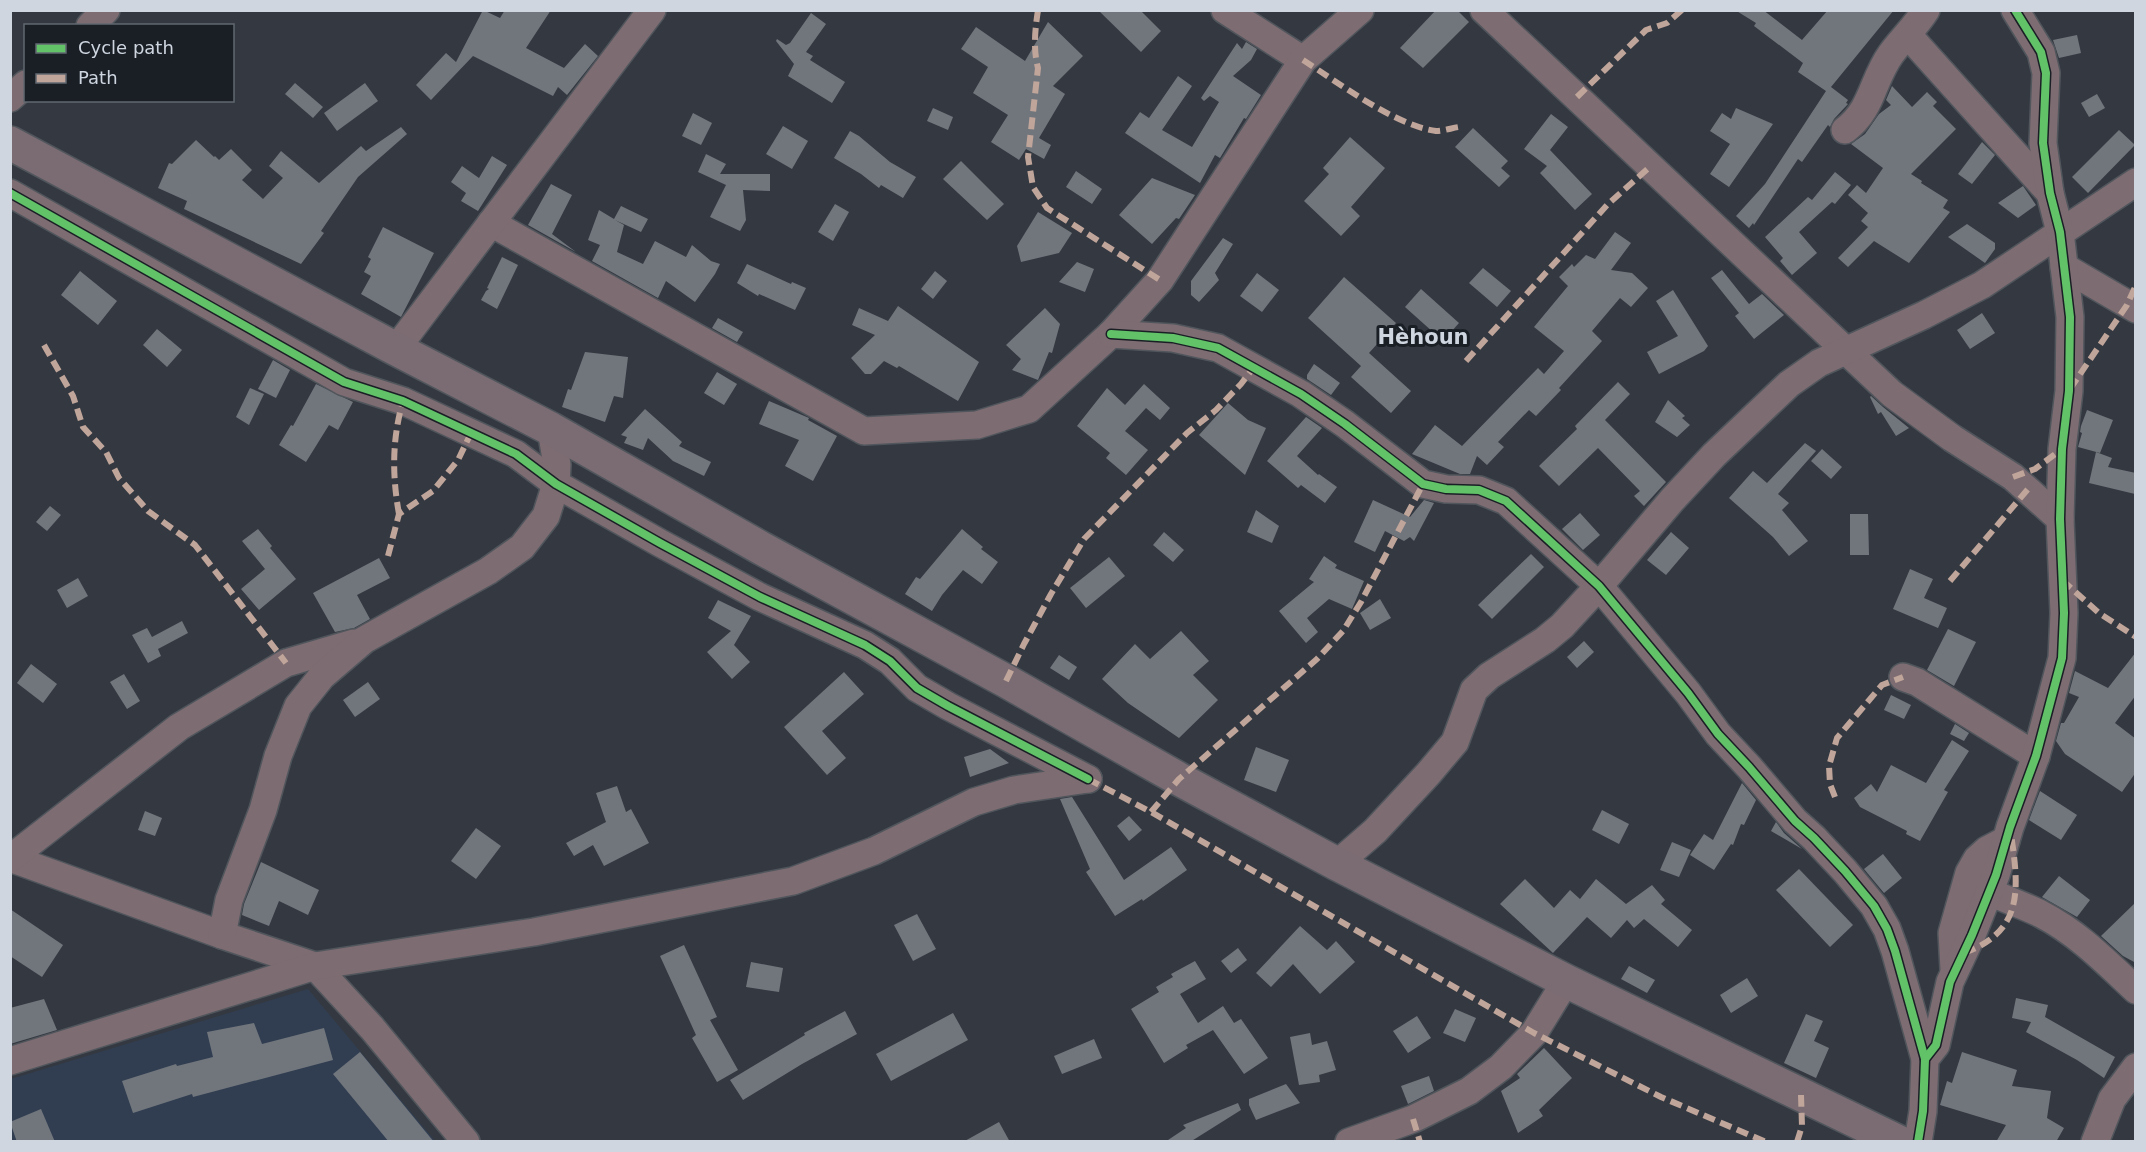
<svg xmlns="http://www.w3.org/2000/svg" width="2146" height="1152" font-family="'DejaVu Sans',sans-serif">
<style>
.built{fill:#313e51}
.building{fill:#71767d}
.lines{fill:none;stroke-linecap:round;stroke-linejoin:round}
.minor-casing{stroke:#51565d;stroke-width:30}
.major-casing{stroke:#51565d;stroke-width:36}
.minor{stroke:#7d6c71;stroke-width:27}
.major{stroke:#7b6c73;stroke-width:33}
.quiet{stroke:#c0a59a;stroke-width:6;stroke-dasharray:12 6;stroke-linecap:butt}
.cycleway-casing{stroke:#1a1f26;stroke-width:11}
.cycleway{stroke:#61c268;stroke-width:8}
.labels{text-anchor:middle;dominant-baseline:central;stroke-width:6;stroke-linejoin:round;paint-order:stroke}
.quarter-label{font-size:21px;font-weight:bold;fill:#cfd6e0;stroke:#1a1f26}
</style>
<rect width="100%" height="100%" fill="#343941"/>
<!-- built -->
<polygon class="built" points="308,989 435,1141 11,1142 11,1079"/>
<!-- building -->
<g class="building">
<polygon points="483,10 500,18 505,10 551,10 526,48 564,68 585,44 598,56 567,95 558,87 553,96 473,56 431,100 416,85 446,53 456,62"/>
<polygon points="1098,10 1140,10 1161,31 1141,52"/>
<polygon points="1436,10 1457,10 1469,22 1423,68 1400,48"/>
<polygon points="1735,10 1763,10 1802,40 1828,10 1894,10 1831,87 1848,100 1846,103 1848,104 1834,119 1830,127 1828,125 1802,162 1798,159 1754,225 1753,223 1749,228 1736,216 1765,184 1826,91 1798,72 1803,63 1754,26 1756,23"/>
<polygon points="811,13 826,24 806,52 813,56 810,60 845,82 832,103 788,76 794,64 776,41 777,39 786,45 790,43"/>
<polygon points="1048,22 1083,56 1053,86 1065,94 1039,138 1051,145 1044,159 1026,149 1019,160 991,142 1008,115 973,93 988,67 961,49 976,27 1025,61"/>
<polygon points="2077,35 2081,53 2059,58 2053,40"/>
<polygon points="1246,42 1257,49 1251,60 1233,76 1261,95 1246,119 1244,118 1220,158 1215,155 1200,183 1125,133 1140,112 1149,118 1178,76 1192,86 1162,130 1192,147 1219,102 1210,96 1204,101 1201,98 1237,43 1242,49"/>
<polygon points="295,83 323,107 313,118 285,94"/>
<polygon points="365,83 378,101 337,131 324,113"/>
<polygon points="1892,86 1912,107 1927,92 1937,102 1933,106 1956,129 1911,174 1922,181 1921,183 1948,200 1943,208 1950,212 1909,263 1874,241 1848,267 1838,258 1868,227 1861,221 1868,213 1848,195 1857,185 1866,193 1883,168 1851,144 1865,134 1879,114 1891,105 1886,100"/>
<polygon points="2097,94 2105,108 2089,117 2081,103"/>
<polygon points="933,108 953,117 948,130 927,121"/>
<polygon points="1736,108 1773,124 1729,187 1710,174 1730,144 1710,131 1722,113 1731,119"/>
<polygon points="693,113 712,123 701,145 682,136"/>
<polygon points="1551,114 1568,127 1550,150 1592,194 1575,210 1540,173 1547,166 1524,149"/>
<polygon points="783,126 808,141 792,169 766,154"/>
<polygon points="401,127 407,134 358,177 321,231 324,233 301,264 184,209 187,201 158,188 169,163 172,164 196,140 214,157 215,156 219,160 231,149 252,170 242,180 263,199 283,178 269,166 281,151 319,183 361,146 366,151"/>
<polygon points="1473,128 1508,161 1501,168 1510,176 1499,187 1455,147"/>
<polygon points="2119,130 2135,145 2088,193 2072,177"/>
<polygon points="850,131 859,136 890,162 916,177 903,198 881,185 879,188 861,174 834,158"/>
<polygon points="1350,137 1385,168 1351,207 1360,216 1341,236 1304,201 1329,174 1323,168"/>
<polygon points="1982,142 1995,155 1972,184 1958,174"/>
<polygon points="706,154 726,164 720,174 770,174 770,191 743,190 746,220 740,231 710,217 726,185 698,172"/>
<polygon points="492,156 507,165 478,211 461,201 466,193 451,182 462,166 479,178"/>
<polygon points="961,161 1004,204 987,220 943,179"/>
<polygon points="1076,171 1102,189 1092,204 1066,187"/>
<polygon points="1835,172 1851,185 1835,204 1832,202 1799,232 1817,253 1792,275 1780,261 1783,258 1765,237 1808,197 1812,200"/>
<polygon points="1152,178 1195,195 1179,219 1176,218 1152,244 1119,215"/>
<polygon points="551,184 572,195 552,234 576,252 528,225"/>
<polygon points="2023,186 2036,205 2018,218 1998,203"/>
<polygon points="835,204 849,212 833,241 818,232"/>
<polygon points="621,206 648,219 641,232 615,220 624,225 617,252 643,264 655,241 686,257 692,245 711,261 720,264 715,274 695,302 666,281 658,298 592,261 600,245 588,240 599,210 614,219"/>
<polygon points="1038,212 1072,233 1059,253 1021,262 1017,246"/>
<polygon points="1967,224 1995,243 1995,249 1985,263 1948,237"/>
<polygon points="383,227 434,253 401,317 361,294 371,276 364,272 371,259 368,257"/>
<polygon points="1615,232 1631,243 1611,270 1632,273 1648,288 1631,307 1620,298 1592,331 1602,341 1559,388 1561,390 1536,416 1529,410 1498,442 1504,447 1487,465 1477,456 1470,474 1460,474 1412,454 1435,425 1462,446 1538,368 1544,374 1564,351 1534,327 1568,286 1559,277 1572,264 1574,267 1586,255 1595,259"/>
<polygon points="1223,238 1233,244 1215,273 1219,280 1199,302 1191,295 1191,281"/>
<polygon points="502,257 518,265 497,309 481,300 486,291 489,289 487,288"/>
<polygon points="1077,262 1094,269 1085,292 1059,282"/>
<polygon points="747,264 791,284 792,282 806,288 795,310 759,294 758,296 737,283"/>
<polygon points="1483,268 1511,291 1497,307 1469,283"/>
<polygon points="1722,270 1749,304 1762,294 1784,315 1754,339 1735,316 1739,313 1711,278"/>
<polygon points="80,271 117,301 98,325 61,295"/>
<polygon points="935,271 947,281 933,299 921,289"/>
<polygon points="1257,273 1279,290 1262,312 1240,296"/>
<polygon points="1344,277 1396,323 1369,353 1411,391 1391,413 1351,377 1361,366 1308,318"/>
<polygon points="1421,289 1459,323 1443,341 1405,307"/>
<polygon points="1673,290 1708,346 1704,351 1659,374 1647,352 1678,336 1656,301"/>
<polygon points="898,306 979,362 958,401 899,366 897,368 884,361 871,374 865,374 851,358 875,335 852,325 859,308 888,321"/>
<polygon points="1045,308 1060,324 1052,353 1049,352 1038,380 1012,370 1021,359 1006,345"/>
<polygon points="1982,313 1995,333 1970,349 1957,330"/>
<polygon points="718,318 743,332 737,342 712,328"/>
<polygon points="157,329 182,350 167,367 143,345"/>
<polygon points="585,352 628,357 623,398 614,396 605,422 562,407 568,389 571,390"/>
<polygon points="273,360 290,370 276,398 258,389"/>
<polygon points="1314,364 1340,383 1331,395 1307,379 1307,375"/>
<polygon points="717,372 737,384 724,405 704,393"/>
<polygon points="1618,382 1630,394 1605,420 1666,482 1644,506 1634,496 1640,491 1598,448 1559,486 1539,466 1577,429 1575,426"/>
<polygon points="316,384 353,402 338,430 329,425 306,462 279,445 291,425 293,426"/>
<polygon points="1144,384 1170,408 1160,420 1146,408 1125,431 1148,450 1126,475 1106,458 1110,453 1077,426 1107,388 1125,405"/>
<polygon points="250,388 264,394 249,425 236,417"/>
<polygon points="1871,396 1883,407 1909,428 1896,436 1881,412 1878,414 1870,397"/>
<polygon points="1668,400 1685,416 1682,418 1690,425 1677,437 1655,422"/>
<polygon points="769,401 809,418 808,420 837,436 813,481 785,466 799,440 759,424"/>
<polygon points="1228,403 1248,420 1266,428 1245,475 1199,435"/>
<polygon points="645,409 682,442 679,446 711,462 704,476 673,461 648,438 643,450 624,443 627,437 621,435"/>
<polygon points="2087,410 2113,420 2100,453 2078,447 2082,433 2080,432 2081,426"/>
<polygon points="1306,417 1322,428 1297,456 1318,475 1319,474 1337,487 1325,503 1301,485 1298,488 1267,461"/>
<polygon points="1805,443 1816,451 1778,494 1789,503 1782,510 1808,541 1789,556 1773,537 1729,498 1753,471 1767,483"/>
<polygon points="1822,449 1842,467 1831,479 1811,461"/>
<polygon points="2096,452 2112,458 2108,467 2136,473 2135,494 2089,483"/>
<polygon points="1373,500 1410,517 1424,500 1434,503 1414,541 1410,537 1404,541 1385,531 1375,552 1354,542"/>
<polygon points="50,506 61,515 47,531 36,522"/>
<polygon points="1256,510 1279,526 1272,543 1247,532"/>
<polygon points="1580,513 1600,535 1583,550 1562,529"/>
<polygon points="1850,514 1868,514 1869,555 1850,555"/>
<polygon points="258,529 272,546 270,548 296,579 259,610 241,589 265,569 242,541"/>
<polygon points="962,529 983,547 981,549 998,562 982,584 963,570 942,595 932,611 905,594 916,577 920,579"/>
<polygon points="1164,532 1184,550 1173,562 1153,545"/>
<polygon points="1671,532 1689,548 1666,575 1647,560"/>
<polygon points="1531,554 1544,567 1492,619 1478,605"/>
<polygon points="1324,556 1337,565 1335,568 1364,581 1352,609 1329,599 1307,618 1318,632 1306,643 1279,611 1314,582 1309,579"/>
<polygon points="1109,557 1125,576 1086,608 1070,588"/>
<polygon points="379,558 390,578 357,595 370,619 354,628 335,632 313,593"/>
<polygon points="1910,569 1933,579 1924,598 1947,608 1938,628 1893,609"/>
<polygon points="78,578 88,596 67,608 57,590"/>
<polygon points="1380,599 1391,618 1370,630 1360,613"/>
<polygon points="718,600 751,616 734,645 750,662 732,679 707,652 731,631 708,618"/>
<polygon points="182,621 188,633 158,649 161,656 148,663 132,635 147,628 152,637"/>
<polygon points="1948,629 1976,642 1954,686 1927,670"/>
<polygon points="1181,631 1209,661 1193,675 1218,700 1179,738 1128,703 1102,679 1135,644 1150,659"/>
<polygon points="1584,641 1594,652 1577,668 1567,657"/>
<polygon points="2136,652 2136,695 2115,723 2136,739 2136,772 2122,792 2065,754 2056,741 2061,723 2064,723 2079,697 2069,693 2075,671 2108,688"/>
<polygon points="1059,655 1077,667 1069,680 1050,668"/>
<polygon points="31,664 57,684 43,703 17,683"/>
<polygon points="844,672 864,694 822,731 846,758 827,775 784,727"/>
<polygon points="124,674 140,701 127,709 110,682"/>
<polygon points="368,682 380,699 355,717 343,700"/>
<polygon points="1891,695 1911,705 1904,719 1884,710"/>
<polygon points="1955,724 1969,733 1964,741 1950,734"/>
<polygon points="1952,740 1969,751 1944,790 1948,792 1920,841 1906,834 1907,831 1860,807 1854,798 1871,784 1877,792 1891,765 1926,783"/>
<polygon points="1256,747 1289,760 1276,792 1244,780"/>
<polygon points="990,749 1009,763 970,777 964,757"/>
<polygon points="1742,783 1756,800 1744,825 1741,824 1733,845 1731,844 1714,870 1690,855 1704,834 1713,840"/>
<polygon points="617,786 626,812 631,809 649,843 604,866 593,845 574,856 566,843 606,822 596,793"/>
<polygon points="2040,791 2077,815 2061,840 2029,820"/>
<polygon points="1072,797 1124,880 1171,847 1187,870 1143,901 1142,899 1115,916 1086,872 1090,869 1060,799"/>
<polygon points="1602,810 1629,824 1619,844 1592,830"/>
<polygon points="145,811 162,818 155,836 138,830"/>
<polygon points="1129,816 1142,830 1129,841 1117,826"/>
<polygon points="1776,822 1784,833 1802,849 1771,831"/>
<polygon points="476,828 501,846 476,879 451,861"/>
<polygon points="1672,842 1691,850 1679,877 1660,870"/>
<polygon points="1883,854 1902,878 1884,893 1864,869"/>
<polygon points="261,862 319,890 308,915 279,901 269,926 242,915 244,904"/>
<polygon points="1799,869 1853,925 1830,947 1776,890"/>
<polygon points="2059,876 2090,900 2077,917 2042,897"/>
<polygon points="1525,879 1554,908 1570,890 1580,899 1596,879 1626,904 1652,885 1665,900 1661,904 1692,930 1678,947 1644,919 1634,928 1627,920 1611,938 1587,917 1553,953 1500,904"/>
<polygon points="2136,902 2136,963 2123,956 2101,936"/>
<polygon points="10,909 63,945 42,977 10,956"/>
<polygon points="917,914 936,949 913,961 894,925"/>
<polygon points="1300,926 1327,950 1336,941 1355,962 1320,994 1293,964 1271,987 1256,973"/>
<polygon points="684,945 717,1017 710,1020 738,1070 717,1082 692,1038 696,1035 660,956"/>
<polygon points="1238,948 1247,960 1231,973 1221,961"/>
<polygon points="1195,961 1206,979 1180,994 1198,1023 1223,1006 1234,1023 1241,1019 1268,1058 1244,1074 1213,1030 1186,1045 1188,1048 1164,1063 1131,1009 1159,992 1156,987 1173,977 1171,974"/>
<polygon points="751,962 783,968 779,992 746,987"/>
<polygon points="1629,966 1655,980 1647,993 1621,979"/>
<polygon points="1747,978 1758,996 1731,1013 1720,995"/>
<polygon points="2016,998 2048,1005 2045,1017 2115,1057 2104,1078 2077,1060 2026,1032 2031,1022 2012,1018"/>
<polygon points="44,999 57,1030 10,1044 10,1008"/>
<polygon points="1455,1009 1476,1018 1465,1042 1443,1033"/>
<polygon points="845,1011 857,1034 802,1064 743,1100 730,1080 805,1035 804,1033"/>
<polygon points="953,1013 968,1040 891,1081 876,1054"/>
<polygon points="1806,1014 1823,1021 1814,1041 1829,1048 1816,1078 1784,1063"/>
<polygon points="1417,1016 1431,1038 1408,1053 1393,1031"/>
<polygon points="254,1023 262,1044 324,1028 333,1060 193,1097 192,1094 133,1113 122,1081 176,1064 177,1066 213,1057 207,1032"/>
<polygon points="1310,1033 1312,1045 1327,1041 1336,1070 1319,1075 1320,1082 1299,1085 1290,1037"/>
<polygon points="1094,1039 1102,1058 1062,1074 1054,1056"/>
<polygon points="1544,1048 1572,1078 1539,1110 1543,1116 1518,1133 1501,1091 1520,1078 1517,1074"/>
<polygon points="360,1052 434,1142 389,1142 333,1074"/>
<polygon points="1962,1052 2017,1070 2012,1086 2051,1091 2047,1118 2064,1128 2056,1142 1996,1142 2006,1125 1940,1105 1947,1081 1952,1083"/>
<polygon points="1429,1076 1434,1091 1408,1104 1401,1086"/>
<polygon points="1286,1084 1300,1103 1256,1120 1249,1105 1249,1099"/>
<polygon points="1238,1103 1241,1110 1190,1142 1165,1142 1186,1128 1183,1125"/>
<polygon points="41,1109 55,1142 17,1142 10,1122"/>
<polygon points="999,1122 1010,1142 963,1142"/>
</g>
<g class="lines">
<!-- minor casing -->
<g class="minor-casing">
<g id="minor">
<polyline points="1225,10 1303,60"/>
<polyline points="1484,10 1892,394 1952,438 2013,477 2060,519"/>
<polyline points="90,26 106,10"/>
<polyline points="1908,35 2050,193"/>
<polyline points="10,98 26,84"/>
<path d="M1845,130C1873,109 1872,80 1891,54C1902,39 1916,26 1926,10"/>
<polyline points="10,193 344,382 403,401 516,454 556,484 660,543 760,597 865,645 890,661 917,688 948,706 1088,779"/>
<polyline points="491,223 864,431 977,425 1029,409 1111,334 1160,280 1303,60 1360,10"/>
<polyline points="2064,267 2136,309"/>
<polyline points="1111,334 1173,338 1218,348 1301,394 1345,424 1423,484 1446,489 1479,490 1506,501 1599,586 1688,693 1718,734 1749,767 1795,821 1814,838 1845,871 1874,906 1887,929 1895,951 1925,1059"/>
<polyline points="396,349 652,10"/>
<polyline points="1903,677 1917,682 2036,756"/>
<polyline points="10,858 222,935 315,966 372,1028 466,1142"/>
<polyline points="11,858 179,727 286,663 354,643"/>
<polyline points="1337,864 1375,831 1428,774 1455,742 1474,690 1489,676 1545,640 1562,626 1599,586 1672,500 1714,455 1789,384 1819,363 1924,315 1982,285 2136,182"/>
<path d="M1990,892C2007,900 2025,906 2041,914C2078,933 2107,963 2136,990"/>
<polyline points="222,935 229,900 263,810 278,756 298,706 322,676 364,640 488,571 522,547 546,516 556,484 557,465 551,429"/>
<polyline points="1954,969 1952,933 1969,873 1977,859 1987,850 2006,840"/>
<polyline points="10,1061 315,966 534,932 793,881 874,851 974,802 1014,790 1088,779"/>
<polyline points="1349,1142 1413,1119 1469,1091 1501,1067 1534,1033 1566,981"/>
<polyline points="1918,1142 1923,1111 1925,1059 1936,1045 1950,982 1972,935 1996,875 2010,827 2036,756 2062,658 2064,613 2060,519 2062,449 2069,391 2070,317 2060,232 2050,193 2043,143 2046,73 2041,52 2015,10"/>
<polyline points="2095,1142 2112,1099 2136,1067"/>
</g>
</g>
<!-- major casing -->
<g class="major-casing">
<polyline id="major" points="10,143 396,349 551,429 761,548 1006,681 1179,779 1337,864 1566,981 1899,1142"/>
</g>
<!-- minor -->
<use href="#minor" class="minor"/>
<!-- major -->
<use href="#major" class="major"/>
<!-- quiet -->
<g class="quiet">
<path d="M1038,10C1035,30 1033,49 1038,68L1028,157L1033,187L1047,208L1160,280"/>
<path d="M1303,60C1339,83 1394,125 1436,131C1443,131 1452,128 1459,127"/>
<polyline points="1577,97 1646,30 1667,23 1682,10"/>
<polyline points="44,345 73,396 83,427 106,452 119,478 148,511 195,545 286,663"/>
<polyline points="1466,361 1608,204 1651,166"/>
<polyline points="2070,389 2127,305 2136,285"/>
<polyline points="2013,477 2035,469 2062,449"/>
<path d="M399,514C392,475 392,439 403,401"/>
<polyline points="388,556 399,514 433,491 458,460 471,433"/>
<polyline points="2062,580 2099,613 2136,637"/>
<polyline points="1950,581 2028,489"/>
<polyline points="1006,681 1024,644 1051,594 1084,539 1187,433 1216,410 1241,384 1254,367"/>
<polyline points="1088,779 1151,812 1534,1033 1661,1097 1766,1142"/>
<polyline points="1835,797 1830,784 1829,766 1837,738 1882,685 1903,677"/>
<polyline points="1151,812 1179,779 1317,659 1343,631 1361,602 1423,484"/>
<path d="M1964,953C2024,931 2019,889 2011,834"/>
<polyline points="1413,1119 1420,1142"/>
<polyline points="1797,1142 1802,1126 1801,1095"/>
</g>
<!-- cycleway casing -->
<g class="cycleway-casing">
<g id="cycleway">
<polyline points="10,193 344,382 403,401 516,454 556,484 660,543 760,597 865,645 890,661 917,688 948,706 1088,779"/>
<polyline points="1111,334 1173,338 1218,348 1301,394 1345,424 1423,484 1446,489 1479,490 1506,501 1599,586 1688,693 1718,734 1749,767 1795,821 1814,838 1845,871 1874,906 1887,929 1895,951 1925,1059"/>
<polyline points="1918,1142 1923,1111 1925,1059 1936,1045 1950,982 1972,935 1996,875 2010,827 2036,756 2062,658 2064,613 2060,519 2062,449 2069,391 2070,317 2060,232 2050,193 2043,143 2046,73 2041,52 2015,10"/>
</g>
</g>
<!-- cycleway -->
<use href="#cycleway" class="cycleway"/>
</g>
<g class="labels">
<!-- quarter labels -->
<g class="quarter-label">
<text x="1423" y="337">Hèhoun</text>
</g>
</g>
<!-- border -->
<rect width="2146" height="1152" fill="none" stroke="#cfd6e0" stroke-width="24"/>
<!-- legend -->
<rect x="24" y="24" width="210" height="78" fill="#1a1f26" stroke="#626870" stroke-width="1.5"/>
<rect x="36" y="44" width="30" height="9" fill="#61c268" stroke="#626870" stroke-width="1.5"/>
<text x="78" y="54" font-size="18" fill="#cfd6e0">Cycle path</text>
<rect x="36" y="74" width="30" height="9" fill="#c0a59a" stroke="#626870" stroke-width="1.5"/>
<text x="78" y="84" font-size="18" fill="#cfd6e0">Path</text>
</svg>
